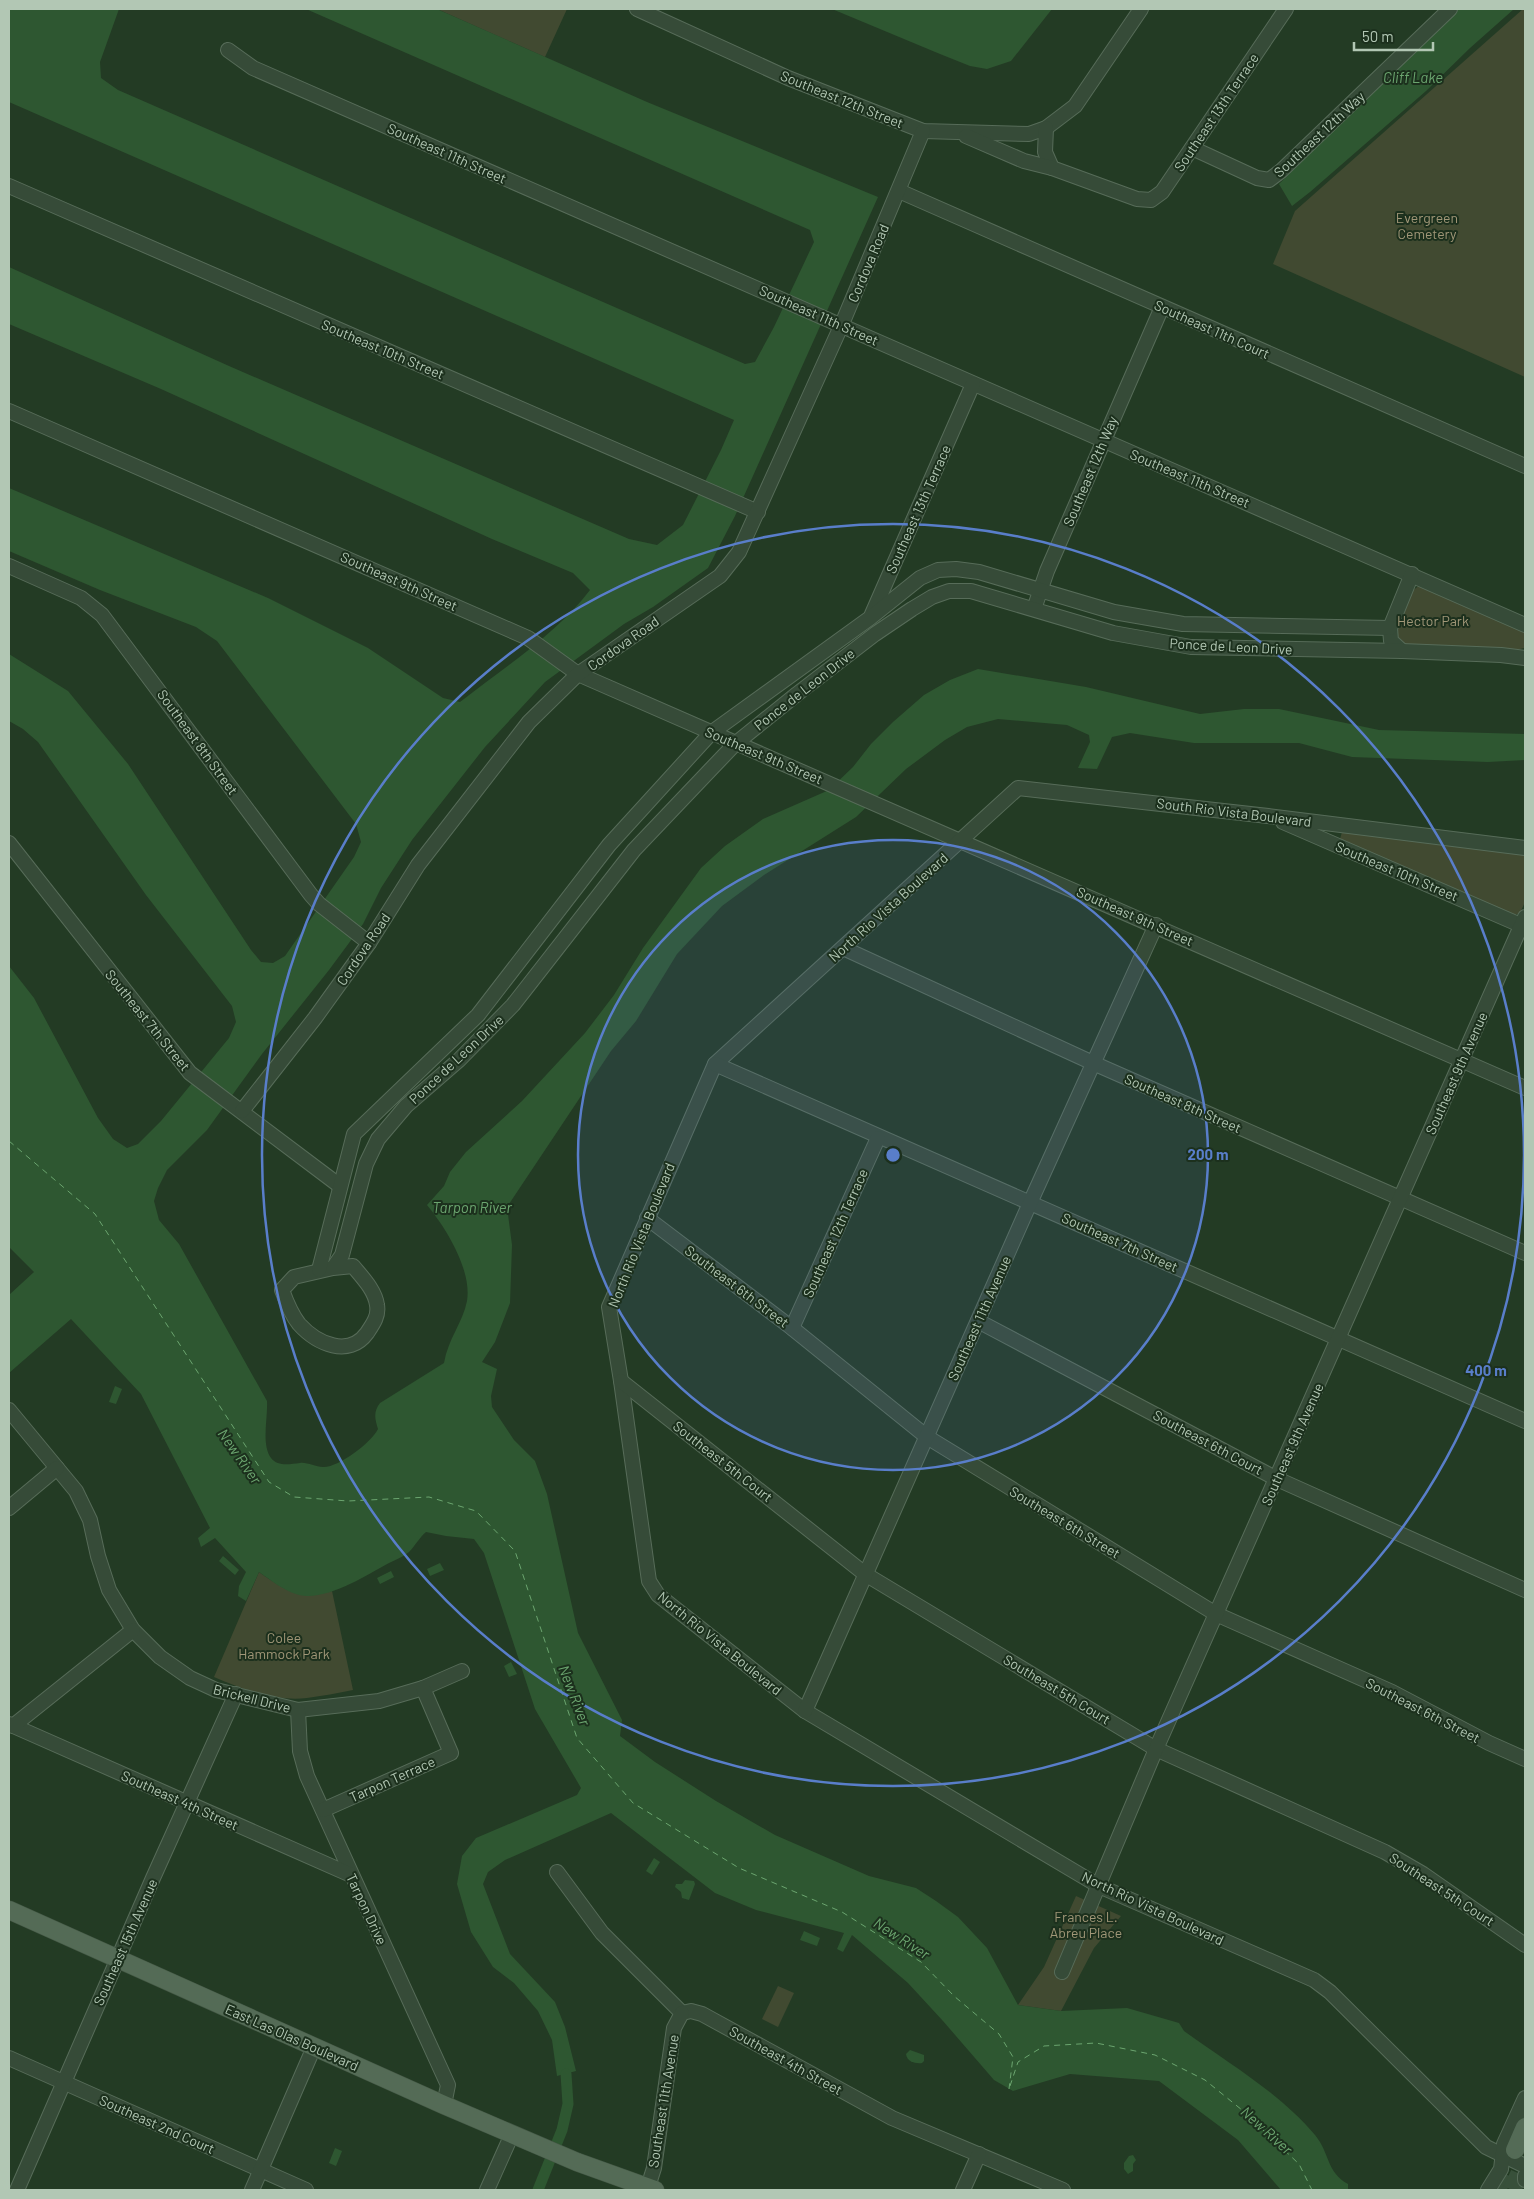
<svg xmlns="http://www.w3.org/2000/svg" width="1534" height="2199" font-family="Barlow,sans-serif">
<style>
.green{fill:#414a31}
.water{fill:#2e5731}
.lines{fill:none;stroke-linecap:round;stroke-linejoin:round}
.canal{stroke:#2e5731;stroke-width:11}
.ferry{stroke:#6ba56f;stroke-width:1;stroke-dasharray:6 5;stroke-linecap:butt}
.major-tunnel{stroke:#38503a;stroke-width:18;stroke-dasharray:18 9;stroke-linecap:butt}
.minor-casing{stroke:#576c59;stroke-width:16}
.major-casing{stroke:#435744;stroke-width:19}
.minor{stroke:#364b38;stroke-width:14}
.major{stroke:#546b56;stroke-width:18}
.ring{fill:none;stroke:#597eca;stroke-width:2.5}
.labels{text-anchor:middle;dominant-baseline:central;stroke-width:4;stroke-linejoin:round;paint-order:stroke}
.street-label{font-size:14px;fill:#b2c7b4;stroke:#1c301d}
.park-label{font-size:14px;fill:#a19778;stroke:#1c301d}
.water-label{font-size:15px;font-style:italic;fill:#6ba56f;stroke:#1c301d}
.centre{fill:#597eca;stroke:#1c301d;stroke-width:2.5}
.ring-label{font-size:15px;text-anchor:middle;font-weight:bold;fill:#597eca;stroke:#1c301d;stroke-width:4;stroke-linejoin:round;paint-order:stroke}
</style>
<rect width="100%" height="100%" fill="#233b24"/>
<!-- green -->
<g class="green">
<polygon points="437,9 567,9 545,57"/>
<polygon points="1523,9 1525,9 1525,377 1273,264 1295,211"/>
<polygon points="1420,585 1525,630 1524,648 1513,651 1398,644 1396,627 1412,591"/>
<polygon points="1342,832 1525,852 1525,902 1520,913 1512,916 1340,839"/>
<path d="M259,1572C288,1592 297,1599 332,1591L353,1690C338,1693 322,1696 307,1698C276,1702 242,1689 214,1677Z"/>
<polygon points="1076,1896 1121,1916 1094,1948 1061,2011 1018,2005 1044,1967"/>
<polygon points="778,1986 794,1993 778,2027 762,2019"/>
</g>
<!-- water -->
<g class="water">
<path d="M9,9H119L100,62L101,78L118,90L745,364L755,362L774,327L814,242L810,230L306,9H437L647,102L878,197L735,516L708,568L653,607L624,624L545,682L485,747L412,840L381,888L363,924L329,970L262,1054L207,1130L167,1170L158,1188L154,1201L159,1220L179,1244L267,1401C268,1418 261,1445 271,1458C278,1467 290,1464 300,1463C307,1462 315,1467 323,1467C338,1468 372,1442 378,1429C375,1419 373,1412 380,1403L444,1363C448,1339 463,1322 467,1301C472,1270 446,1228 427,1205L444,1186L450,1172L466,1152L522,1101L585,1033L614,995L643,948L701,868L725,846L763,819L829,790L853,767L871,744L893,722L924,695L950,680L978,669L1086,687L1200,714L1244,709H1279L1379,730L1525,734V760L1488,762L1352,757L1299,743H1194L1130,733L1112,737L1097,769L1078,768L1090,742L1089,735L1067,725L998,719L967,727L945,740L906,769L856,817L764,875L722,906L677,954L636,1021L611,1051L507,1207L512,1245L510,1303L495,1342L482,1362L497,1369L491,1396L492,1407L514,1440L535,1461L547,1494L578,1633L622,1720L620,1736L655,1762L716,1801L775,1835L869,1876L916,1888L936,1901L958,1917L987,1948L1018,2005L1061,2011L1127,2008L1179,2023L1184,2031C1228,2063 1280,2093 1315,2135C1330,2153 1326,2172 1348,2184V2190H1281L1238,2140L1159,2081L1070,2074L1013,2091L994,2080L943,2021L908,1983L852,1935L843,1952L837,1949L844,1933L756,1910L715,1893L611,1813L505,1860L488,1872L483,1884L510,1954L555,2002L565,2027L576,2071L557,2076L552,2040L538,2011L514,1983L493,1967L471,1932L457,1884L462,1856L476,1838L577,1795L581,1788L535,1709L484,1553L474,1539L446,1536L426,1532C419,1538 415,1546 409,1552C403,1557 395,1560 389,1563C365,1576 327,1601 299,1595C284,1591 272,1581 259,1572L246,1601L238,1596L239,1586L246,1572L215,1538L201,1547L198,1538L210,1528L141,1394L71,1319L9,1373V1295L34,1272L9,1247V966L34,998L98,1118L113,1139L127,1148L138,1144L161,1121L229,1038L236,1022L232,1006L146,895L38,742L23,729L9,721V654L68,691L128,764L251,950L261,962L273,963L285,956L354,857L361,842L356,824L217,641L196,627L100,590L9,551V488L268,598L368,648L443,698L460,702C502,669 559,632 590,590L573,573L492,539L161,389L9,324V267L229,366L629,539L657,545L683,525L721,450L734,420L9,102Z"/>
<polygon points="832,9 1052,9 1011,61 987,69 970,66 940,54"/>
<polygon points="1457,9 1514,9 1470,48 1426,91 1310,192 1292,206 1279,184"/>
<polygon points="115,1386 122,1389 116,1404 109,1402"/>
<polygon points="223,1556 239,1570 235,1575 219,1561"/>
<polygon points="440,1563 444,1570 430,1576 427,1569"/>
<polygon points="391,1571 394,1577 380,1584 377,1578"/>
<polygon points="511,1662 517,1674 509,1677 504,1666"/>
<polygon points="654,1858 660,1862 652,1875 646,1871"/>
<polygon points="685,1880 694,1881 695,1884 689,1900 682,1898 681,1892 675,1887 676,1884 682,1884"/>
<polygon points="804,1931 820,1938 817,1946 800,1940"/>
<path d="M910,2050L924,2055V2061L922,2063C916,2064 907,2062 906,2054Z"/>
<polygon points="335,2148 342,2151 336,2166 329,2163"/>
<polygon points="1133,2155 1136,2160 1133,2164 1133,2171 1128,2174 1124,2169 1124,2163 1129,2156"/>
</g>
<g class="lines">
<!-- canal -->
<polyline class="canal" points="538,2190 562,2130 568,2104 566,2074"/>
<!-- ferry -->
<g class="ferry">
<polyline points="9,1141 95,1214 269,1482 294,1497 348,1501 429,1497 476,1511 515,1551 577,1738 633,1803 739,1868 842,1912 921,1962 954,1996 999,2034 1013,2057 1009,2089"/>
<polyline points="1010,2086 1018,2062 1044,2046 1096,2043 1155,2055 1205,2080 1242,2110 1299,2164 1312,2190"/>
</g>
<!-- major-tunnel -->
<g class="major-tunnel">
<polyline points="1497,2190 1510,2162"/>
<polyline points="1512,2190 1525,2161"/>
</g>
<!-- minor casing -->
<g class="minor-casing">
<g id="minor">
<polyline points="637,9 788,78 923,131 1029,134 1046,128 1075,106 1141,9"/>
<polyline points="228,50 253,68 1525,625"/>
<polyline points="1046,128 1045,152 1052,168"/>
<polyline points="966,136 1024,161 1052,168 1137,199 1151,200 1162,192 1286,9"/>
<polyline points="1192,148 1257,178 1269,180 1281,171 1450,9"/>
<polyline points="9,186 758,512"/>
<polyline points="899,191 1525,466"/>
<polyline points="9,411 528,638 578,674 1525,1088"/>
<polyline points="9,566 81,598 102,615 311,895 319,904 369,943"/>
<polyline points="1034,609 1047,571 1162,307"/>
<polyline points="872,614 973,384"/>
<polyline points="1402,651 1391,641 1390,628 1412,574"/>
<polyline points="1283,822 1525,927"/>
<polyline points="9,843 190,1073 340,1186"/>
<polyline points="1525,848 1268,816 1018,788 715,1064 609,1307 621,1381 649,1581 658,1595 805,1711 1099,1886 1314,1980 1330,1992 1486,2147 1525,2166"/>
<polyline points="843,948 1093,1063 1525,1253"/>
<polyline points="715,1064 1525,1421"/>
<polyline points="242,1111 315,1018 369,943 418,865 529,722 578,674 720,576 739,552 842,324 923,131"/>
<polyline points="647,1218 792,1328 927,1437 1216,1614 1392,1692 1489,1743 1525,1759"/>
<path d="M333,1268L353,1266C362,1277 375,1290 377,1305C379,1316 373,1324 367,1333C349,1358 317,1344 299,1324C291,1314 286,1301 282,1290L294,1277L333,1268L342,1255L366,1164L378,1139L406,1106L459,1060L513,1005L634,850L713,767L735,744L797,694L875,634L912,609L932,597L949,591H971L1113,633L1191,647L1402,651L1501,655L1525,658"/>
<polyline points="319,1270 354,1134 478,1015 609,845 711,733 870,618 920,578 938,570 956,569 979,572 1114,612 1183,624 1390,628"/>
<polyline points="978,1321 1277,1479 1525,1590"/>
<polyline points="792,1328 878,1138"/>
<polyline points="621,1381 865,1574 1156,1749 1385,1852 1423,1874 1525,1945"/>
<polyline points="9,1410 76,1491 90,1520 98,1556 109,1590 133,1630 160,1657 190,1678 216,1690 298,1710 379,1701 423,1688 462,1671"/>
<polyline points="9,1508 57,1468"/>
<polyline points="298,1710 300,1751 307,1776 448,2085 444,2105"/>
<polyline points="805,1711 1030,1203 1156,925"/>
<polyline points="9,1724 351,1875"/>
<polyline points="13,1726 133,1630"/>
<polyline points="323,1810 451,1753 423,1688"/>
<polyline points="557,1872 602,1933 682,2013"/>
<polyline points="1062,1972 1156,1749 1525,917"/>
<polyline points="682,2013 691,2011 702,2014 892,2118 1063,2190"/>
<polyline points="9,2058 306,2190"/>
<polyline points="1525,2176 1525,2180"/>
<polyline points="17,2190 153,1878 236,1694"/>
<polyline points="252,2190 314,2047"/>
<polyline points="487,2190 512,2134"/>
<polyline points="647,2190 654,2168 674,2028 682,2013"/>
<polyline points="963,2190 979,2154"/>
<polyline points="1488,2190 1501,2169 1504,2144 1525,2098"/>
</g>
</g>
<!-- major casing -->
<g class="major-casing">
<g id="major">
<polyline points="9,1910 444,2105 577,2162 655,2190"/>
<polyline points="1515,2150 1525,2127"/>
</g>
</g>
<!-- minor -->
<use href="#minor" class="minor"/>
<!-- major -->
<use href="#major" class="major"/>
</g>
<!-- distance rings -->
<circle cx="893" cy="1155" r="315" fill="#597eca" fill-opacity=".12"/>
<g class="ring">
<circle cx="893" cy="1155" r="315"/>
<circle cx="893" cy="1155" r="631"/>
</g>
<g class="labels">
<!-- street labels -->
<g class="street-label">
<text transform="translate(842 99) rotate(22)">Southeast 12th Street</text>
<text transform="translate(1216 112) rotate(-56)">Southeast 13th Terrace</text>
<text transform="translate(1319 134) rotate(-43)">Southeast 12th Way</text>
<text transform="translate(447 153) rotate(24)">Southeast 11th Street</text>
<text transform="translate(868 263) rotate(-67)">Cordova Road</text>
<text transform="translate(819 315) rotate(24)">Southeast 11th Street</text>
<text transform="translate(1212 329) rotate(24)">Southeast 11th Court</text>
<text transform="translate(383 349) rotate(23)">Southeast 10th Street</text>
<text transform="translate(1090 471) rotate(-67)">Southeast 12th Way</text>
<text transform="translate(1190 478) rotate(23)">Southeast 11th Street</text>
<text transform="translate(918 509) rotate(-66)">Southeast 13th Terrace</text>
<text transform="translate(399 581) rotate(24)">Southeast 9th Street</text>
<text transform="translate(623 643) rotate(-35)">Cordova Road</text>
<text transform="translate(1231 646) rotate(3)">Ponce de Leon Drive</text>
<text transform="translate(804 689) rotate(-38)">Ponce de Leon Drive</text>
<text transform="translate(198 742) rotate(54)">Southeast 8th Street</text>
<text transform="translate(764 755) rotate(23)">Southeast 9th Street</text>
<text transform="translate(1234 812) rotate(7)">South Rio Vista Boulevard</text>
<text transform="translate(1397 871) rotate(23)">Southeast 10th Street</text>
<text transform="translate(888 907) rotate(-42)">North Rio Vista Boulevard</text>
<text transform="translate(1135 916) rotate(24)">Southeast 9th Street</text>
<text transform="translate(363 949) rotate(-56)">Cordova Road</text>
<text transform="translate(148 1020) rotate(51)">Southeast 7th Street</text>
<text transform="translate(456 1059) rotate(-43)">Ponce de Leon Drive</text>
<text transform="translate(1456 1073) rotate(-66)">Southeast 9th Avenue</text>
<text transform="translate(1183 1103) rotate(24)">Southeast 8th Street</text>
<text transform="translate(835 1233) rotate(-66)">Southeast 12th Terrace</text>
<text transform="translate(641 1235) rotate(-68)">North Rio Vista Boulevard</text>
<text transform="translate(1120 1242) rotate(24)">Southeast 7th Street</text>
<text transform="translate(737 1286) rotate(37)">Southeast 6th Street</text>
<text transform="translate(979 1318) rotate(-66)">Southeast 11th Avenue</text>
<text transform="translate(1208 1442) rotate(28)">Southeast 6th Court</text>
<text transform="translate(1292 1444) rotate(-66)">Southeast 9th Avenue</text>
<text transform="translate(723 1461) rotate(38)">Southeast 5th Court</text>
<text transform="translate(1065 1522) rotate(31)">Southeast 6th Street</text>
<text transform="translate(720 1643) rotate(39)">North Rio Vista Boulevard</text>
<text transform="translate(1057 1689) rotate(31)">Southeast 5th Court</text>
<text transform="translate(252 1698) rotate(14)">Brickell Drive</text>
<text transform="translate(1423 1710) rotate(27)">Southeast 6th Street</text>
<text transform="translate(392 1779) rotate(-24)">Tarpon Terrace</text>
<text transform="translate(180 1800) rotate(24)">Southeast 4th Street</text>
<text transform="translate(1442 1889) rotate(33)">Southeast 5th Court</text>
<text transform="translate(1153 1908) rotate(25)">North Rio Vista Boulevard</text>
<text transform="translate(367 1909) rotate(65)">Tarpon Drive</text>
<text transform="translate(125 1942) rotate(-66)">Southeast 15th Avenue</text>
<text transform="translate(292 2037) rotate(24)">East Las Olas Boulevard</text>
<text transform="translate(786 2060) rotate(29)">Southeast 4th Street</text>
<text transform="translate(663 2101) rotate(-81)">Southeast 11th Avenue</text>
<text transform="translate(157 2124) rotate(24)">Southeast 2nd Court</text>
</g>
<!-- park labels -->
<g class="park-label">
<text x="1427" y="217">Evergreen<tspan x="1427" dy="16">Cemetery</tspan></text>
<text x="1433" y="620">Hector Park</text>
<text x="284" y="1637">Colee<tspan x="284" dy="16">Hammock Park</tspan></text>
<text x="1086" y="1916">Frances L.<tspan x="1086" dy="16">Abreu Place</tspan></text>
</g>
<!-- water labels -->
<g class="water-label">
<text x="1413" y="77">Cliff Lake</text>
<text x="472" y="1207">Tarpon River</text>
<text transform="translate(240 1456) rotate(55)">New River</text>
<text transform="translate(575 1695) rotate(69)">New River</text>
<text transform="translate(902 1938) rotate(33)">New River</text>
<text transform="translate(1267 2130) rotate(42)">New River</text>
</g>
</g>
<circle cx="893" cy="1155" r="8" class="centre"/>
<g class="ring-label">
<text x="1208" y="1160">200 m</text>
<text x="1486" y="1376">400 m</text>
</g>
<!-- border -->
<rect width="1534" height="2199" fill="none" stroke="#b2c7b4" stroke-width="20"/>
<!-- scale -->
<path d="M1354 42v8h79v-8" fill="none" stroke="#b2c7b4" stroke-width="2.5"/>
<text x="1362" y="42" font-size="15" fill="#b2c7b4" stroke="#1c301d" stroke-width="4" paint-order="stroke">50 m</text>
</svg>
